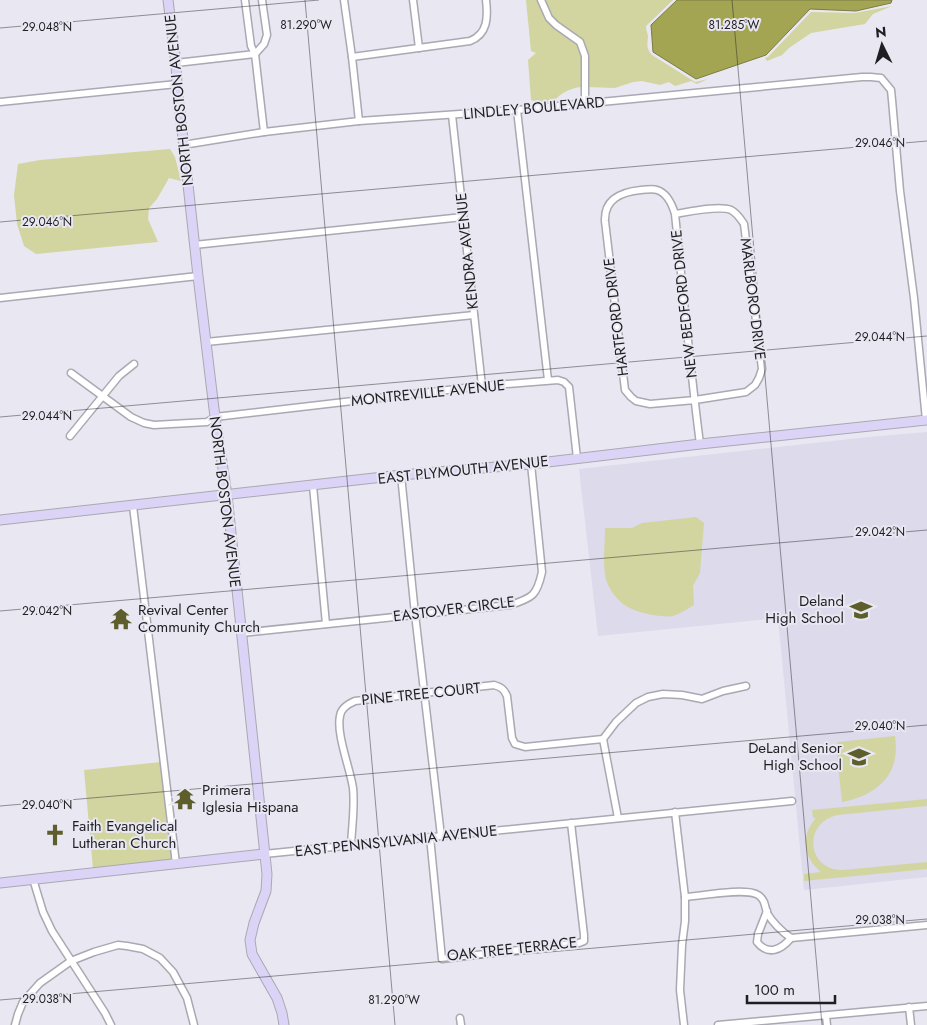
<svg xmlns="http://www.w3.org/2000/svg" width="927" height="1025" font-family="Jost,sans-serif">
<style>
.built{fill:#dcdaeb}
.green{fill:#d2d5a0}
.water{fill:#a3a553;stroke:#7b7c44}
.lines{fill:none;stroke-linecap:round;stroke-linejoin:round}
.street-casing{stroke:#aaa8b2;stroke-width:9}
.secondary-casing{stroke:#aaa8b2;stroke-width:11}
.street{stroke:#fff;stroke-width:6}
.secondary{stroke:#dcd4f6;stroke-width:9}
.ticks{fill:none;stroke:#1f1e22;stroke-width:1;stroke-opacity:0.45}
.labels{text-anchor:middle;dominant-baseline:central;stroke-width:4;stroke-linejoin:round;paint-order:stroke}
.street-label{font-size:15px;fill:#1f1e22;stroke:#e9e7f1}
.poi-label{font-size:15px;fill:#1f1e22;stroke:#e9e7f1;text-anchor:start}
.ticks-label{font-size:12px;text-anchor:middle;fill:#1f1e22;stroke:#e9e7f1;stroke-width:4;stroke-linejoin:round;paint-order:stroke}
</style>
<rect width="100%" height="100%" fill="#e9e7f1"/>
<!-- built -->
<polygon class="built" points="927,432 927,877 804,890 778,618 598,636 579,469 869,437"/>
<!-- green -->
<g class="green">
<path d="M526,0H538L547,20L555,28L578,44L582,57L581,87C570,88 558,94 552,104H545L531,100L528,60L536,53L531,51Z"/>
<path d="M544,0H673L646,26C646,27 647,34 648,35C648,44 645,47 652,55L695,82L708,79L697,84L691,81L675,86L669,82L660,85L642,81L633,82L615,88L587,87C588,72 590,55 583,41C579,33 560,26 553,17C549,13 547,6 544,0Z"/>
<polygon points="892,6 873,14 865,24 811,33 789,48 782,55 767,61 765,58 768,57 811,12 855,13"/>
<polygon points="170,149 175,157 181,181 169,178 157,199 149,208 148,219 158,242 36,254 24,246 17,224 14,195 18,164 40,160"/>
<path d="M696,517L704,523L700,573L693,586L694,605C687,609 680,614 673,616C660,618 632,612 622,603C614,596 606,585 605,574C603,560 605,542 605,528H632L642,523Z"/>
<path d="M895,736C901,775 877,795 842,802L836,746L838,742Z"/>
<polygon points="161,762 172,858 170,862 93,869 84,770"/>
<path d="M927,799V806L838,815C802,822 807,871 843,870L927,862V869L804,881V874L821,872C803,857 800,836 816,818H813L812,810Z"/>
</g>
<!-- water -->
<polygon class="water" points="677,0 892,0 891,3 856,11 810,9 766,55 696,79 653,52 651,25"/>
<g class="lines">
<!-- street casing -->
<g class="street-casing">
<g id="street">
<polyline points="245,0 251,46 255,54 264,132"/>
<polyline points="344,0 352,57 359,121"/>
<polyline points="413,0 419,48"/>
<polyline points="541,0 549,18 556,25 580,42 585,56 585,104"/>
<polyline points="255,54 264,44 267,35 262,0"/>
<path d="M352,57L470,41C488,34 488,17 486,0"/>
<polyline points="176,63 255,54"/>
<polyline points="0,102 177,84"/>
<polyline points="517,110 548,380"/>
<polyline points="452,115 482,386"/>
<polyline points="183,145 264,132 359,121 517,110 862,77 871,77 881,78 891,90 892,100 900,191 914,298 926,420"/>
<path d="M675,214C688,212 719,205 731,210C737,213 740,218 744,224L762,369L759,378L755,385L746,392L695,400L650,404L636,401L631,397L625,390L605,221C604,199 621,192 641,190C646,190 652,188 657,190C667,193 672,204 675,214C683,291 690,367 700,444"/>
<polyline points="194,245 463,217"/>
<polyline points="0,298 198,276"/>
<polyline points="206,342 474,315"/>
<polyline points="71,373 131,417 144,423 154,425 207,422 215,417 482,386 558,380 564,382 569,387 577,458"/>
<polyline points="70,436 119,376 134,364"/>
<polyline points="401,475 415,614 441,836"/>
<polyline points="313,486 326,624"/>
<polyline points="133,506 176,864"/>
<path d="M241,633L510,605C533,598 537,595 542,572L531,464"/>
<polyline points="603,739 616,722 636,703 648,697 663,694 682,695 702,699 723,691 746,686"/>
<polyline points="603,739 618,818"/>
<polyline points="675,812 685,897 685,921 682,945 680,990 684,1025"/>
<polyline points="430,837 442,959 579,943 584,941 584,935 571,823"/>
<path d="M351,845C352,826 355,807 353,788C350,768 336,734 340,716C341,708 348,704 355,701L494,685C501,687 504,689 507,696L512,738L515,744L525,747L603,739"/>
<polyline points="264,854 792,801"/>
<polyline points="33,879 43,912 52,931 105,1013 111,1025"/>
<path d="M685,897C701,896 742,888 756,894C759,895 762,898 764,902C765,905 766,909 767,913C773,923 781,931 791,938L927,925"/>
<path d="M767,911L758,934L757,942C768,956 781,950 791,938"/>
<polyline points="909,1007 911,1025"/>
<polyline points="826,1016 827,1025"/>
<polyline points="460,1018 461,1025"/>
<polyline points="15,1025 18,1014 23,1002 40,983 71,961 94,952 118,945 127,946 143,949 160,958 173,972 187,998 194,1025"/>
<polyline points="718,1025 927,1006"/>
</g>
</g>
<!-- secondary casing -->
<g class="secondary-casing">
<g id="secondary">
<polyline points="168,0 176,63 177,84 198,276 215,417 227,495 267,874 266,891 254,923 250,940 252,954 277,998 282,1013 284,1025"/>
<polyline points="0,520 401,475 531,464 700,444 927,420"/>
<polyline points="0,883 264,854"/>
</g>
</g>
<!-- street -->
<use href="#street" class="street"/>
<!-- secondary -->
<use href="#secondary" class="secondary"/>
</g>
<!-- ticks -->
<path class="ticks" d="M305,0L395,1025M732,0L822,1025M0,28L319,0M0,222L927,141M0,417L927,336M0,611L927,530M0,806L927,725M0,1000L927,919"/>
<!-- icons -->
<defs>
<g id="school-bare" transform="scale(1.725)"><path d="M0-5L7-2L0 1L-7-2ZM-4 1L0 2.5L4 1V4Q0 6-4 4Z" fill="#5d5e2b" stroke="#e9e7f1" stroke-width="2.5" paint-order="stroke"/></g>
<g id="temple-bare" transform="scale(1.725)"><path d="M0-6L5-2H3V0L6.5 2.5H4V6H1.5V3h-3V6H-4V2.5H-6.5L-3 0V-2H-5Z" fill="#5d5e2b" stroke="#e9e7f1" stroke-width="2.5" paint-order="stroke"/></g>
<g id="church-bare" transform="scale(1.725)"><path d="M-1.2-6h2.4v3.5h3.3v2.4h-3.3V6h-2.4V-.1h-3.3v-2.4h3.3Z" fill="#5d5e2b" stroke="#e9e7f1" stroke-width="2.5" paint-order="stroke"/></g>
</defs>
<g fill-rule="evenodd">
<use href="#school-bare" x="861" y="610"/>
<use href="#temple-bare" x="121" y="619"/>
<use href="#school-bare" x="859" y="757"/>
<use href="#temple-bare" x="185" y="799"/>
<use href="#church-bare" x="55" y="835"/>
</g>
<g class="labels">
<!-- street labels -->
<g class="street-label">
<text transform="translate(179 100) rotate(-96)">NORTH BOSTON AVENUE</text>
<text transform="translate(534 108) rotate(-5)">LINDLEY BOULEVARD</text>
<text transform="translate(467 251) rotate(-96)">KENDRA AVENUE</text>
<text transform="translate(753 299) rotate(83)">MARLBORO DRIVE</text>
<text transform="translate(684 304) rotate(-96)">NEW BEDFORD DRIVE</text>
<text transform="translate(616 317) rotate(-97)">HARTFORD DRIVE</text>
<text transform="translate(428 393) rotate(-6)">MONTREVILLE AVENUE</text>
<text transform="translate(463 470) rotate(-6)">EAST PLYMOUTH AVENUE</text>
<text transform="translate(225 502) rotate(83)">NORTH BOSTON AVENUE</text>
<text transform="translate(454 609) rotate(-7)">EASTOVER CIRCLE</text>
<text transform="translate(421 694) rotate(-6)">PINE TREE COURT</text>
<text transform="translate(396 841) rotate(-6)">EAST PENNSYLVANIA AVENUE</text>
<text transform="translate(512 949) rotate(-6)">OAK TREE TERRACE</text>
</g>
<!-- poi labels -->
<g class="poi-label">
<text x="844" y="601" text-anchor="end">Deland<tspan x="844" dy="17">High School</tspan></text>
<text x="138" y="610">Revival Center<tspan x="138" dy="17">Community Church</tspan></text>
<text x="842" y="748" text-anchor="end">DeLand Senior<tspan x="842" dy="17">High School</tspan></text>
<text x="202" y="790">Primera<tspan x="202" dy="17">Iglesia Hispana</tspan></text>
<text x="72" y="826">Faith Evangelical<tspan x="72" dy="17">Lutheran Church</tspan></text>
</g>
</g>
<g class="ticks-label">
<text x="306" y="29">81.290°W</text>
<text x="734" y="29">81.285°W</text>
<text x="47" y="31">29.048°N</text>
<text x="880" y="147">29.046°N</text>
<text x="47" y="226">29.046°N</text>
<text x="880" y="341">29.044°N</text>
<text x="47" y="420">29.044°N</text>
<text x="880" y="536">29.042°N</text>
<text x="47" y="615">29.042°N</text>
<text x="880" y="730">29.040°N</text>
<text x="47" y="809">29.040°N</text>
<text x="880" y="924">29.038°N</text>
<text x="47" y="1003">29.038°N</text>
<text x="394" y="1004">81.290°W</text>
</g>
<!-- north arrow -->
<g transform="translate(882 45) rotate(355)" stroke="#e9e7f1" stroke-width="4" paint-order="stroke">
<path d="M0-4L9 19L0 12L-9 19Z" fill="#1f1e22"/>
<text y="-8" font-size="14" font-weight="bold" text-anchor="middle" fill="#1f1e22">N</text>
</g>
<!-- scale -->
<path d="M747 995v8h88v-8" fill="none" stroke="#1f1e22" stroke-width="2.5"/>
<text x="754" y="995" font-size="15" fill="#1f1e22" stroke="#e9e7f1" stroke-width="4" paint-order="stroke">100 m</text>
</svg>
